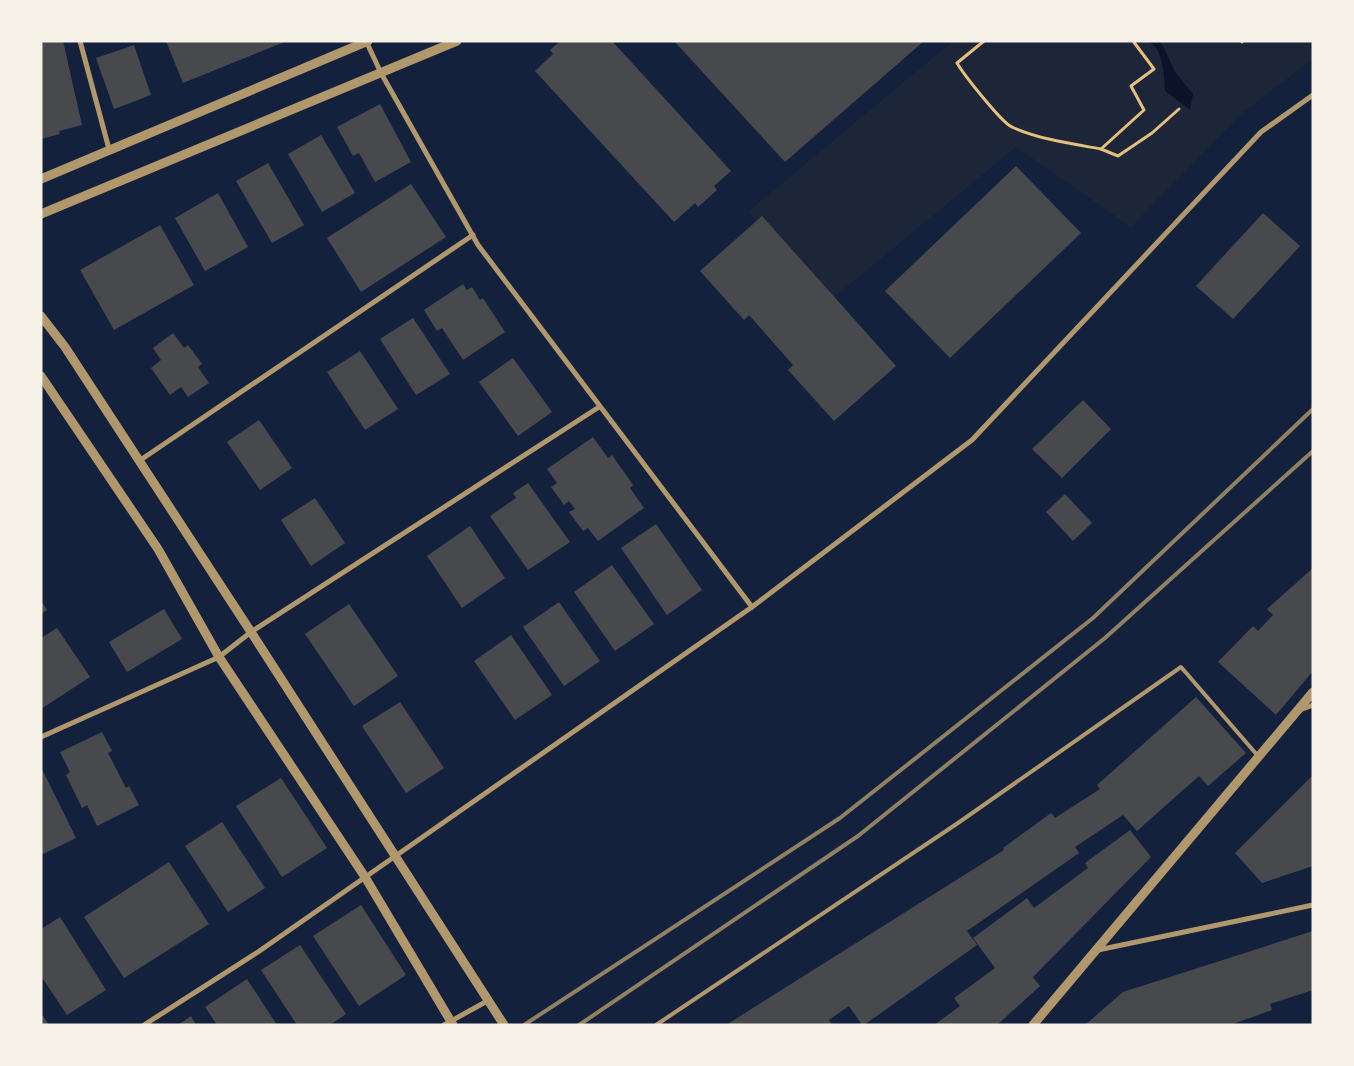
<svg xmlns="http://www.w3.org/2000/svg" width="1354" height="1066" font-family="Cabin,sans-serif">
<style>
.green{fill:#1d2539}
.water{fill:#0b132b}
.building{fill:#48494c}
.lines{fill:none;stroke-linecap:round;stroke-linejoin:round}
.path{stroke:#e5c07b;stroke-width:3}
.service{stroke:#b1986c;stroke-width:4}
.minor{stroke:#b1986c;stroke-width:5}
.tertiary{stroke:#b1986c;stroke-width:9}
.rail{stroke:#918062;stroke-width:4}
</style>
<rect width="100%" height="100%" fill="#14213d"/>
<!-- green -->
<polygon class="green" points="953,41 1313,41 1313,59 1242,113 1131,227 1016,147 821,308 749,211"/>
<!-- water -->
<path class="water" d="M1148,41H1159L1163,46L1175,72L1193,94L1190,110L1165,91C1164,76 1164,49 1148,41Z"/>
<!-- building -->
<g class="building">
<polygon points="41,41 63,41 82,125 59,131 60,134 41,139"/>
<polygon points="166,41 287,41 183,83"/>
<polygon points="560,41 612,41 731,171 714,186 717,190 698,207 695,203 674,222 535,71 553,54 550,50"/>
<polygon points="674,41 924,41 785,162"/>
<polygon points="134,45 151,95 114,109 96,58"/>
<polygon points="380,104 411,162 375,182 359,153 353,156 337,127"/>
<polygon points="321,135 355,193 322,212 288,154"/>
<polygon points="268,163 304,225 272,243 236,181"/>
<polygon points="1016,166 1081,233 950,358 885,291"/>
<polygon points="411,184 446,237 361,292 327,238"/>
<polygon points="218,193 248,247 205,271 175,218"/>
<polygon points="1263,213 1300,246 1233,319 1196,286"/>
<polygon points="762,216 896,366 834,421 788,370 793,365 749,315 744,320 700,271"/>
<polygon points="160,225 194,285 114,330 80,270"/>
<polygon points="463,284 467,290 472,287 480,300 483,298 505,332 463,360 442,328 437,331 424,310"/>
<polygon points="413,318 450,374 416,395 380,339"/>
<polygon points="173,333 184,348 188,345 202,364 198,367 209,383 188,397 181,387 170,395 151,368 161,360 153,348"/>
<polygon points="360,351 398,409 365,430 327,372"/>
<polygon points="513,358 552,412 518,436 479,382"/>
<polygon points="1083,400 1111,429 1062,478 1032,449"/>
<polygon points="259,420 292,468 260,490 227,442"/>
<polygon points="593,437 608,458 612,455 633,485 630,488 644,508 598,541 588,528 583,531 569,512 575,509 569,501 564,505 551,487 557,483 547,469"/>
<polygon points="528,483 570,542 528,570 490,516 516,498 513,493"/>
<polygon points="1065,494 1092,523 1073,541 1046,512"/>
<polygon points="315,498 345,543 311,566 281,520"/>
<polygon points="656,524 702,590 667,615 621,548"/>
<polygon points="470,526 505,578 462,608 427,556"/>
<polygon points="612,565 654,624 615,651 574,592"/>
<polygon points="1313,568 1313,671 1276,715 1218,662 1253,626 1258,631 1273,615 1267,609"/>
<polygon points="41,600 47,610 41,614"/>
<polygon points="559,602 600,661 564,686 523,627"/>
<polygon points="349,604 398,676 354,706 305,634"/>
<polygon points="164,609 182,639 127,672 109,642"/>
<polygon points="57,628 90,677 41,709 41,638"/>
<polygon points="511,635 552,695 515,720 474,661"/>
<polygon points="1196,697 1246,753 1208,786 1199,776 1137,831 1123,815 1075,847 1079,853 967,931 977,945 864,1025 862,1025 849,1006 829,1020 832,1025 726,1025 1004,850 1003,848 1051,813 1055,818 1100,789 1097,785"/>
<polygon points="400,702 444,768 406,793 362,726"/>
<polygon points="102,732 112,751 108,753 126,788 129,786 139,805 97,826 87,805 82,808 66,775 70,772 60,752"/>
<polygon points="41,767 76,838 41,855"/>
<polygon points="1313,775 1313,866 1262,883 1235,853"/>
<polygon points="281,778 327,848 282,877 236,806"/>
<polygon points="222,822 265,888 228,912 185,846"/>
<polygon points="1130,830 1151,857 1033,977 1040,986 997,1025 934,1025 960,1006 954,998 995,968 973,938 1027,898 1034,908 1088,868 1085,863"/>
<polygon points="169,862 209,924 124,978 84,917"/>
<polygon points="361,905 406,975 359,1006 313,936"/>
<polygon points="60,917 106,990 67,1015 41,976 41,929"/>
<polygon points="1313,931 1313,990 1270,1004 1272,1010 1230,1025 1085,1025 1123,992"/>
<polygon points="300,945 346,1014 330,1025 297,1025 261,970"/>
<polygon points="247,979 277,1025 217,1025 205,1007"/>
<polygon points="41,1013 49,1025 41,1025"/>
<polygon points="191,1016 196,1025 178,1025"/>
</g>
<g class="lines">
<!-- path -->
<g class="path">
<path d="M984,41L957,63C964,75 1002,123 1012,127C1038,139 1073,144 1101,149L1144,110L1131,86L1154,69L1133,41"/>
<polyline points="1242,41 1242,42"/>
<polyline points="1101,149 1118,156 1152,133 1179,109"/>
</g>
<!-- service -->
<polyline class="service" points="656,1025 958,823 1181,667 1258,756"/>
<!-- minor -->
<g class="minor">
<polyline points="80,41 109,149"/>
<polyline points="366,41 381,73 478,245 752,607"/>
<polyline points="139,461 473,235"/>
<polyline points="1300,710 1313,705"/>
<polyline points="41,737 219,657 251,632 599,407"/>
<polyline points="1098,950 1313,905"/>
<polyline points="144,1025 258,952 752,607 972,440 1261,132 1313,95"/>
<polyline points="444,1025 489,1000"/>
</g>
<!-- tertiary -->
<g class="tertiary">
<polyline points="41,179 368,41"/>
<polyline points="41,214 457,41"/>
<polyline points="41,316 65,347 251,632 504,1025"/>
<polyline points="41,376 158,549 219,657 365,877 453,1025"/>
<polyline points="1033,1025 1313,692"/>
</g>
<!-- rail -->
<g class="rail">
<polyline points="524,1025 840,818 1093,618 1313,409"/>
<polyline points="579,1025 858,836 1105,638 1313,451"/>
</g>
</g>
<!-- border -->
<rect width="1354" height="1066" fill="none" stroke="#f6f1e7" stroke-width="85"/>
</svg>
